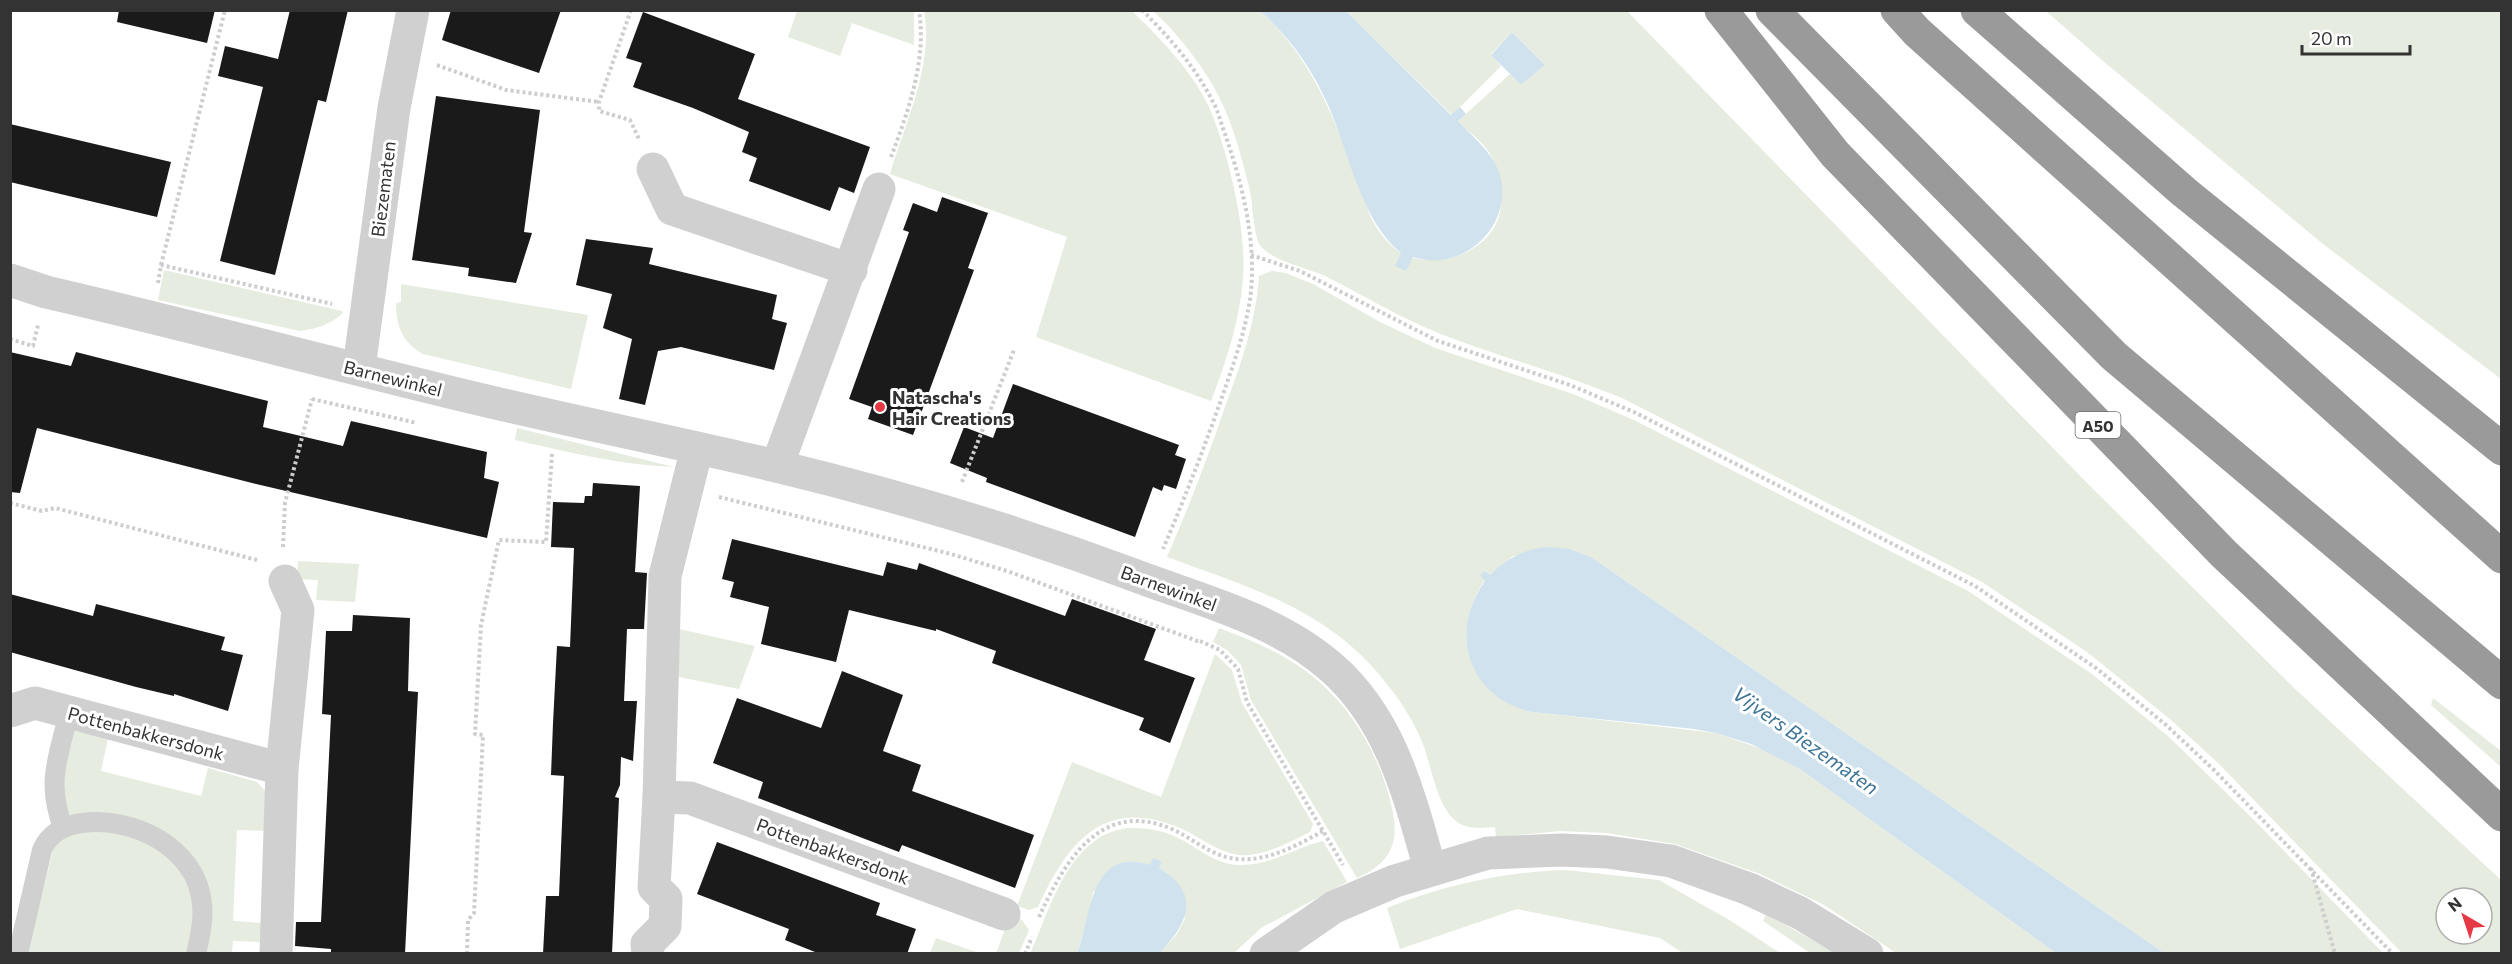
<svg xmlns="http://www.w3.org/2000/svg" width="2512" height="964" font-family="Commissioner,sans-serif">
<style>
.green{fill:#e6ecdf;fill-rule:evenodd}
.water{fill:#cfe2ee}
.building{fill:#1a1a1a}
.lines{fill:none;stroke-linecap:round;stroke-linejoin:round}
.path{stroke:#cdcdcd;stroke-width:4;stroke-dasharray:3 3;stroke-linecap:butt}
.service{stroke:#d0d0d0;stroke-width:20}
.minor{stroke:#d0d0d0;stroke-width:33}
.motorway{stroke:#9a9a9a;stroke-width:33}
.poi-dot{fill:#e63946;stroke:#fff;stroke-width:2}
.labels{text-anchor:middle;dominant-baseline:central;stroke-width:6;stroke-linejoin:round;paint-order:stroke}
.shield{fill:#fff;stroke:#707070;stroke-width:1.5}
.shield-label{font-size:16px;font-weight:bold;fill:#333}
.street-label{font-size:18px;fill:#333;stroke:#fff}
.poi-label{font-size:18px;font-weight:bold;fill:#333;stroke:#fff;text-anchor:start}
.water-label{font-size:20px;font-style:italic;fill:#3f7597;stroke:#fff}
</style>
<rect width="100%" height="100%" fill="#fff"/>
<!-- green -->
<g class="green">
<polygon points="797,11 914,11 914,45 852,23 840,56 788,37"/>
<path d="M924,11H1132C1159,37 1193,72 1209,107C1228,151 1247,230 1243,278C1240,320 1226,362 1211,401L1036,337L1067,237L890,174C905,122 934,66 924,11Z"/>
<path d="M1153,11H1260C1321,66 1343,143 1371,218C1378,231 1388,245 1401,253C1438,273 1499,250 1501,204C1502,195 1498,185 1496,176C1495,171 1495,164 1492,158C1487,144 1468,132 1458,121L1510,74L1521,85L1545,65L1512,32L1491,54L1501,66L1452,115L1346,11H1627L2086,482L2293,687L2501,880V953H2402L2218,763L2170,719L2087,652L1982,582L1622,398C1562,373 1499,357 1438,333C1399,317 1363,295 1325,276C1307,268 1271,261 1260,245C1253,234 1253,202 1249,187C1242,159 1234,127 1221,101C1208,72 1177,32 1153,11ZM2446,898H2482V934H2446Z"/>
<polygon points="2046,11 2501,11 2501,379 2323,244 2103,61"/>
<path d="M164,270L342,311L343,313C331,324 316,329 300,331L158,300Z"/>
<path d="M1272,271L1286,273L1313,284L1380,322L1435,348L1573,394L1634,420L1968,591L2092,674L2168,736L2254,820L2383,953H2164L1591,557L1570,549L1513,556L1490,575L1485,571L1481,575L1485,580C1449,630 1470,698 1532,712L1716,733L1770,752L1800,769L2056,953H1896L1824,905L1760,874L1675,844L1607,833L1560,831L1496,837L1495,827C1481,828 1467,830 1456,821C1436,806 1431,762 1421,739C1413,721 1402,703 1390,688C1332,610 1253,589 1167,557C1188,509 1207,460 1224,410C1240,366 1256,323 1259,276Z"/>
<path d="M401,284L588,315L571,389L423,354C402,342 396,326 396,303L401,302Z"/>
<path d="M517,428L674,467C620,465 568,452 515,440Z"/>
<polygon points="298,561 359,564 355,602 316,600 318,580 297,579"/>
<path d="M1219,628C1254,641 1287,655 1316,679C1350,708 1372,744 1386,786C1399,828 1403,858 1357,878L1251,700L1241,665L1227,650L1213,642Z"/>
<polygon points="679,629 755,646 739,689 679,677"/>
<path d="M1215,654L1232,670L1242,703L1313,824L1310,832C1290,842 1263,857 1240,855C1217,852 1202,838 1182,829C1105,795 1068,841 1038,907L1029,910L1017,906L1072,762L1161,797Z"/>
<polygon points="2433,698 2501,751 2501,767 2431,705"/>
<path d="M75,731L108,738L101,771L201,796L208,768L257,782L278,805L270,831L237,830L233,921L263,923L262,942L233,941L232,953H202L183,851L71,819C57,789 67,761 75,731Z"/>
<path d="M1127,828C1144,828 1160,829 1176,837C1198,847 1213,864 1239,865C1270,866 1294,848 1323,841L1347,882L1261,928L1234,953H1160L1177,934L1185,919L1167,873L1159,868L1161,862L1150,865L1093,892L1090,910L1077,953L1030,954C1047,916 1061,864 1096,840C1105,833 1116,830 1127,828Z"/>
<polygon points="74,831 124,831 173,858 195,900 189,953 27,954 53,850 57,843"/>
<path d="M1565,870L1659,880L1731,921L1780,953H1683L1660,938L1517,909L1400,949L1387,908C1444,885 1502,872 1565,870Z"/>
<polygon points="1766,914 1835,953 1810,953 1763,921"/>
<polygon points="1010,915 1022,920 1029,930 1019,953 996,954"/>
<polygon points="936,938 979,953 930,953"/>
</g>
<!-- water -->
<g class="water">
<path d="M1260,11H1346L1451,115L1460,107L1466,114L1458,121C1473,137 1491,151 1499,172C1516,224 1464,274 1413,257L1406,271L1395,266L1401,253C1361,221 1349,153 1329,107C1313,70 1290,37 1260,11Z"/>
<polygon points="1512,32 1545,65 1521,85 1491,55"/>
<path d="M1548,547L1570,549L1591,557L2164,953H2056L1800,769L1751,744L1716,733L1694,729L1532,712C1468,698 1448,632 1485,581L1480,575L1485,571L1490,575C1507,558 1524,549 1548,547Z"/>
<path d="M1153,858L1162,862L1159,868C1203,894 1187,924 1160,953H1077C1092,916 1089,846 1150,865Z"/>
</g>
<!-- building -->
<g class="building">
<polygon points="119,10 215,10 207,43 117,22"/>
<polygon points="290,10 348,10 326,102 318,100 275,275 220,261 263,87 218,76 225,46 278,59"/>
<polygon points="451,10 561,10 539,73 442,40"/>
<polygon points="643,12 755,54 738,99 870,147 854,193 839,187 830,211 749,181 757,158 742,152 749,132 693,108 633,87 642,63 626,58"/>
<polygon points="436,96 540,110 524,232 532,233 516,283 468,276 469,268 412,260"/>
<polygon points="10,124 171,162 157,217 10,182"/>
<polygon points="942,197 988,213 968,268 974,270 913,435 868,419 872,407 849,399 909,232 903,230 913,203 937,212"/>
<polygon points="586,239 653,248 649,264 777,295 772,319 787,323 774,370 681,347 658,351 645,405 619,399 632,339 603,328 612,294 576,285"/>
<polygon points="10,352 71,366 76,352 268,401 263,427 343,446 351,421 487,452 484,478 499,482 487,538 252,483 37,428 20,493 10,492"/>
<polygon points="1013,384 1179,445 1175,455 1186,459 1176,489 1164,485 1162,491 1153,487 1135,537 986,482 987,478 950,463 964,427 993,438"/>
<polygon points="593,483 640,486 635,572 647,573 644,629 627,629 624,701 637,701 633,761 621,757 620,785 615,797 619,798 612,954 543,954 546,896 559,896 564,776 551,775 553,723 557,646 570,647 574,548 551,547 553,502 584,503 585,496 592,496"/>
<polygon points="732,539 883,576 887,562 917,570 919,563 1065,616 1072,599 1156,629 1144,660 1195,678 1170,743 1139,730 1144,718 992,663 996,651 936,629 936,631 849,610 836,662 761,644 769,607 730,597 734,582 722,579"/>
<polygon points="10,594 93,616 96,604 225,637 221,650 243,655 228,711 174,694 174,696 136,687 10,652"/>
<polygon points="353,615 410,618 408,691 418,692 405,954 331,954 331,949 295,946 296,922 321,922 331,715 322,714 326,631 352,631"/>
<polygon points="842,671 903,695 883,751 921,765 912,791 1034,835 1015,888 902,845 899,852 758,798 763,782 713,763 737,698 821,728"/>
<polygon points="717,842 880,903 876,915 916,929 907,954 820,954 785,940 789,929 697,894"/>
</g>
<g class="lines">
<!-- path -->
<g class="path">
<polyline points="631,10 599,102 599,111 630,120 639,139"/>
<path d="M1142,10C1170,38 1197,69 1214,104C1219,113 1221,124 1225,134C1242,183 1256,238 1251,291C1247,328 1233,365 1221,400C1203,451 1184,500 1163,549"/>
<polyline points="437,65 506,90 599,102"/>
<path d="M891,157C908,112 927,60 919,10"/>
<polyline points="1251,255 1300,271 1438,341 1570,385 1636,413 1975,586 2096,668 2166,725 2213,769 2393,954"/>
<polyline points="161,265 225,10"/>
<polyline points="158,283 161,265 332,304"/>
<polyline points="10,339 33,346 38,325"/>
<polyline points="312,399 417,423"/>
<polyline points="962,482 1014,350"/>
<polyline points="719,497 951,554 1007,571 1200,642"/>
<polyline points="10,503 42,511 55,508 257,560"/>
<polyline points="283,547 285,503 312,399"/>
<polyline points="1200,641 1220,650 1238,669 1247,702 1343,865"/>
<polyline points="2311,868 2335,954"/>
<path d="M1039,917C1065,861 1101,797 1174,830C1195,840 1213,857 1237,859C1267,862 1298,845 1323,831"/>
<polyline points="467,954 468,920 474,913 483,735 475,734 481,625 499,540 546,542 552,454"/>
<polyline points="1025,954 1032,937"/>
</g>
<!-- service -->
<g class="service">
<path d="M63,828C46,781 58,759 69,713"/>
<path d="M18,954L42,850C49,833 65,825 82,823C132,816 197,847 202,904C204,920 200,938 196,954"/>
</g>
<!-- minor -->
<g class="minor">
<polyline points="653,169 672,209 851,270"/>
<path d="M10,280L46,292C176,322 306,357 437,389C549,417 663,439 776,466C896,495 1016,531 1131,574C1199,600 1275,618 1331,667C1391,719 1409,795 1430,869"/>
<polyline points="359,368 394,108 413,10"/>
<polyline points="777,466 879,189"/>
<polyline points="10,711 35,703 282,769 276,954"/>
<polyline points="282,769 298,610 285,581"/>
<polyline points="659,797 690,798 1004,914"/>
<polyline points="648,954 647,944 665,926 666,899 654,887 659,797 665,576 697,448"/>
<polyline points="1266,954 1334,907 1395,881 1488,853 1562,850 1607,852 1671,861 1749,889 1800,913 1867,954"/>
</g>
<!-- motorway -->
<g class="motorway">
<polyline points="1721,10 1835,154 2224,554 2502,815"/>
<polyline points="1772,10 2114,356 2502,683"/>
<polyline points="1897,10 1917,32 2502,557"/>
<polyline points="1977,10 2184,192 2502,449"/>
</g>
</g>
<!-- markers -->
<circle class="poi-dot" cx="880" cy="407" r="6"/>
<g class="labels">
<!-- shield labels -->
<rect class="shield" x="2075.5" y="412" width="45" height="26" rx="4.5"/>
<g class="shield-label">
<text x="2098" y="425">A50</text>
</g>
<!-- street labels -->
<g class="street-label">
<text transform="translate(383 189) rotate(-83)">Biezematen</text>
<text transform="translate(393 378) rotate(14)">Barnewinkel</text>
<text transform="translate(1169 588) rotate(20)">Barnewinkel</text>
<text transform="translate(146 733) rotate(15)">Pottenbakkersdonk</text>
<text transform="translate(833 851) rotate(20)">Pottenbakkersdonk</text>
</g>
<!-- poi labels -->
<g class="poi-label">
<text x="892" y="397">Natascha's<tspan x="892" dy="21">Hair Creations</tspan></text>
</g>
<!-- water labels -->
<g class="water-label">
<text transform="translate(1806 740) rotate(35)">Vijvers Biezematen</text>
</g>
</g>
<!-- border -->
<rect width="2512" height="964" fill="none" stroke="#333333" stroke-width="24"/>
<!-- north arrow -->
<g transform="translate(2464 916) rotate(321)"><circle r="28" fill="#ffffff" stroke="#adadad" stroke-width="1.5"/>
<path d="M0-4.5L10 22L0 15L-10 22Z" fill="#e63946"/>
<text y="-9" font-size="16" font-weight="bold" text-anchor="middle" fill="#333333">N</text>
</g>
<!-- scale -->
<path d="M2302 45v9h108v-9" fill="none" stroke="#333333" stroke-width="3"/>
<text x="2311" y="45" font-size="18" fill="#333333" stroke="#ffffff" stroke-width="4.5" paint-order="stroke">20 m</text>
</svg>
